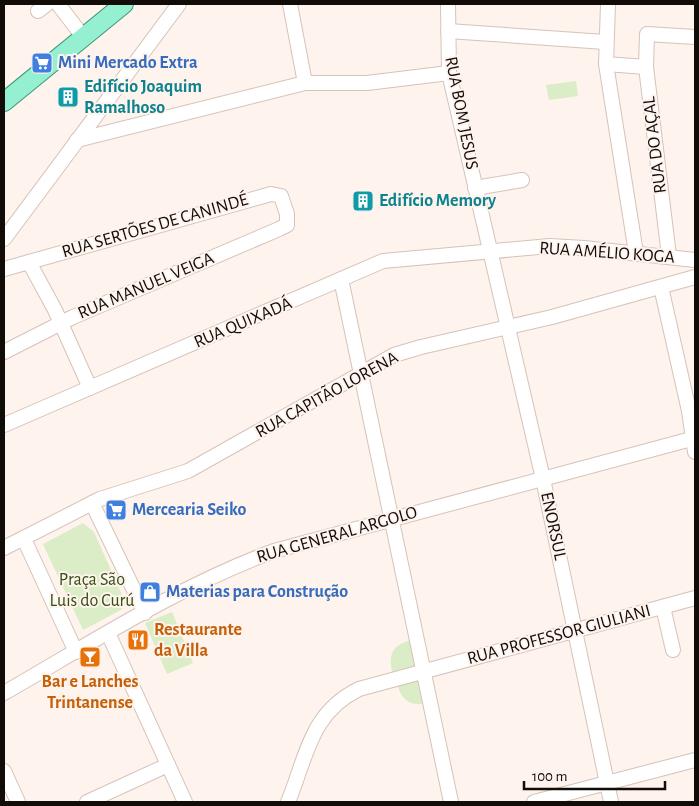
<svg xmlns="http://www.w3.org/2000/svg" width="699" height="806" font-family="'Alegreya Sans',sans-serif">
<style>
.green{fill:#daedc7}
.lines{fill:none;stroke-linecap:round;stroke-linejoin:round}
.minor-casing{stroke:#d5c3ba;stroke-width:16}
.major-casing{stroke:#3a9a78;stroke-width:20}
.minor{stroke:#fff;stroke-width:14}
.major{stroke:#95f0d1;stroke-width:18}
.labels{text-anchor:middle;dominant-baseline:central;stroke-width:4;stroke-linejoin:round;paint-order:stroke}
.shop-label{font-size:18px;font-weight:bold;fill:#366cbe;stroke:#fef3ed;text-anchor:start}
.culture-label{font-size:18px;font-weight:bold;fill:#0d838f;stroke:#fef3ed;text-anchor:start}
.street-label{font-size:18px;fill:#120c09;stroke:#fef3ed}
.park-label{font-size:18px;fill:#354e12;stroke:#fef3ed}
.food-label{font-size:18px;font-weight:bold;fill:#c56008;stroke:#fef3ed;text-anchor:start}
</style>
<rect width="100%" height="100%" fill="#fef3ed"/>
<!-- green -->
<g class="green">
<polygon points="576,81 578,96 549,100 546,85"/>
<polygon points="83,523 94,532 126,604 121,610 83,630 43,544"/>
<polygon points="172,612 193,663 167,674 145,623"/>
<path d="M415,639L421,667L393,675C387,653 393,644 415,639Z"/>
<path d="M423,676L429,703C411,707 401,701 397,683Z"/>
</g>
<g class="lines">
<!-- minor casing -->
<g class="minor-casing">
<g id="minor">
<polyline points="58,4 84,38"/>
<polyline points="290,4 305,83"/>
<polyline points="448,4 449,73 543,479 611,802"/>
<polyline points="608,4 606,64 636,253"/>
<polyline points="38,11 47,4"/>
<polyline points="448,31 605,42"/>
<polyline points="606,64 646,67"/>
<polyline points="77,140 305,83 367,83 449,73"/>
<polyline points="475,188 522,180"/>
<polyline points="4,239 179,4"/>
<polyline points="669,256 646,67 647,34 695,37"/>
<polyline points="29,262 55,310 90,388"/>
<polyline points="4,269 271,194 281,196 287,214 287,225 279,229 73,317 4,352"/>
<polyline points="341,279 451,802"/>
<polyline points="661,287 689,411 695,452"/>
<polyline points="4,425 383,261 550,246 584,248 695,260"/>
<polyline points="92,503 145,613"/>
<polyline points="24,539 76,652"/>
<polyline points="4,548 100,499 188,471 394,355 421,347 552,317 695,277"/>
<polyline points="663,607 673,650"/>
<polyline points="108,633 185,802"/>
<path d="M4,693C91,643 179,586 274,551L695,438"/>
<polyline points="4,771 18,802"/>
<polyline points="87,802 168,765"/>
<path d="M288,802C307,756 310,713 359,689L695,598"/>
<polyline points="534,802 695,760"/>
</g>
</g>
<!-- major casing -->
<g class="major-casing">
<polyline id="major" points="4,102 124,4"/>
</g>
<!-- minor -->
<use href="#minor" class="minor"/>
<!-- major -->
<use href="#major" class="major"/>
</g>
<!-- icons -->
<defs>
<g id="supermarket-square" transform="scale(1.125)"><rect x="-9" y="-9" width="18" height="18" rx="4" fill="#3f7fe0" stroke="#fef3ed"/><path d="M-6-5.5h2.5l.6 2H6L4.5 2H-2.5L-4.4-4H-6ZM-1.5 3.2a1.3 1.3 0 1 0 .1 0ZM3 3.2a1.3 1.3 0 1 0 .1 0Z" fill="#fff"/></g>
<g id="building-square" transform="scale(1.125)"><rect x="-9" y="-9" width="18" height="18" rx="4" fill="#0f9aa8" stroke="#fef3ed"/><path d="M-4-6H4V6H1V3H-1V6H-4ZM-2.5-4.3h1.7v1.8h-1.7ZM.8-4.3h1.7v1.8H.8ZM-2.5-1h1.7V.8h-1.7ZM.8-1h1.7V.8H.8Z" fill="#fff"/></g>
<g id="shop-square" transform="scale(1.125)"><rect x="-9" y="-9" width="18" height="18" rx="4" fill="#3f7fe0" stroke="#fef3ed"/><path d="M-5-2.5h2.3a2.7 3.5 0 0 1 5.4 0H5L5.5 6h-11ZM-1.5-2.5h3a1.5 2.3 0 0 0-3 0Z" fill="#fff"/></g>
<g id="restaurant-square" transform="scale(1.125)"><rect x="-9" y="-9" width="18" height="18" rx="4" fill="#e8710a" stroke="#fef3ed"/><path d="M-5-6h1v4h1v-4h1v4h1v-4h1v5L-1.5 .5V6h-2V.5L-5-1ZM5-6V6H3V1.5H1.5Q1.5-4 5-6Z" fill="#fff"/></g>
<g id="bar-square" transform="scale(1.125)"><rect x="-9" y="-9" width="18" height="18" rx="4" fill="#e8710a" stroke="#fef3ed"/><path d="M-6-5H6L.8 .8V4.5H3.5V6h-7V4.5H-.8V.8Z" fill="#fff"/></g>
</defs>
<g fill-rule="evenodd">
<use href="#supermarket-square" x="42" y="63"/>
<use href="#building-square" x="68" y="97"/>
<use href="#building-square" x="363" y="201"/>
<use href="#supermarket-square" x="116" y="510"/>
<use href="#shop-square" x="150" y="592"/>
<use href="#restaurant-square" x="138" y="640"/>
<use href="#bar-square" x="90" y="657"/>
</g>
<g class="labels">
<!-- shop labels -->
<g class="shop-label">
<text x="58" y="63">Mini Mercado Extra</text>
<text x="132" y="510">Mercearia Seiko</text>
<text x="166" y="592">Materias para Construção</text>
</g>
<!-- culture labels -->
<g class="culture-label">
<text x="84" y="87">Edifício Joaquim<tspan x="84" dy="21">Ramalhoso</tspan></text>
<text x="379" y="201">Edifício Memory</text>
</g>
<!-- street labels -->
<g class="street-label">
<text transform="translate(461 113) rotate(79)">RUA BOM JESUS</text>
<text transform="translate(655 145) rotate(-97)">RUA DO AÇAL</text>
<text transform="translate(155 226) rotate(-16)">RUA SERTÕES DE CANINDÉ</text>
<text transform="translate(607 253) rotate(4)">RUA AMÉLIO KOGA</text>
<text transform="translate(146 286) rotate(-23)">RUA MANUEL VEIGA</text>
<text transform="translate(243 323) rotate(-23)">RUA QUIXADÁ</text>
<text transform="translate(327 395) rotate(-29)">RUA CAPITÃO LORENA</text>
<text transform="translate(553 526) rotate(78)">ENORSUL</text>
<text transform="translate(337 535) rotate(-16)">RUA GENERAL ARGOLO</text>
<text transform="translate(559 635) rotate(-15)">RUA PROFESSOR GIULIANI</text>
</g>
<!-- park labels -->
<g class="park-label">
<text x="92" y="580">Praça São<tspan x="92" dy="21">Luis do Curú</tspan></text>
</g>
<!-- food labels -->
<g class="food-label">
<text x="154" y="630">Restaurante<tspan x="154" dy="21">da Villa</tspan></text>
<text x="90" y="682" text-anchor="middle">Bar e Lanches<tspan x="90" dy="21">Trintanense</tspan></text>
</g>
</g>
<!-- border -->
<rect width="699" height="806" fill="none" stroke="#120c09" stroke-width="10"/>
<!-- scale -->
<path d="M524 781v8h141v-8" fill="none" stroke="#120c09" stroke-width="2.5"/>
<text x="532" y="781" font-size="15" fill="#120c09" stroke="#fef3ed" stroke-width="4" paint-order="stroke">100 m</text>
</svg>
